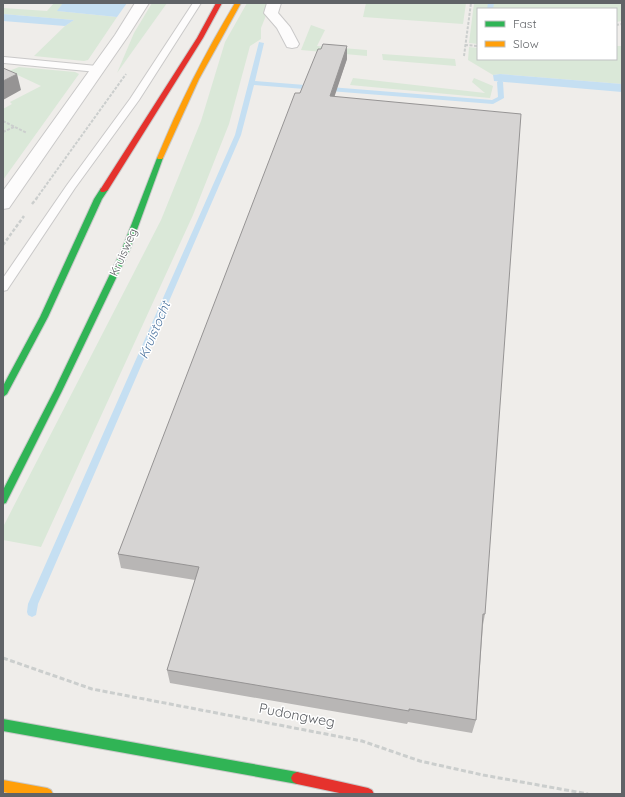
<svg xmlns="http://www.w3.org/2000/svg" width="625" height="797" font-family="Quicksand,sans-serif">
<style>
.green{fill:#dae8d8}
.water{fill:#c5dff2}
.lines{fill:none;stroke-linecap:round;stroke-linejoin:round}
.stream{fill:#c5dff2;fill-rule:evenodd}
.lane-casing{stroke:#cac9c9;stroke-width:2}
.street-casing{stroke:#cac9c9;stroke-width:2}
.fast-casing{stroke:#c9c9c9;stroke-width:2}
.slow-casing{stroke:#c9c9c9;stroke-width:2}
.jam-casing{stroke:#c9c9c9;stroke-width:2}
.path-far2{stroke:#cbcecd;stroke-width:2;stroke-dasharray:3 1.5;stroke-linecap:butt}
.path-far1{stroke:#cbcecd;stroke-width:2.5;stroke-dasharray:3.5 2;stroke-linecap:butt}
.path{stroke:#cbcecd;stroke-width:3;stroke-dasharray:5 2.5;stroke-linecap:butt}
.lane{fill:#fdfcfc;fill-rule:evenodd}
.street{fill:#fdfcfc;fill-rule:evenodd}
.fast{fill:#30b455;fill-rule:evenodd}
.slow{fill:#ff9f0a;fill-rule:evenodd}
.jam{fill:#e5322d;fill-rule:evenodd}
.wall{fill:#b8b6b5}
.shaded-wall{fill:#969494}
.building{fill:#d6d4d3;stroke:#969494}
.labels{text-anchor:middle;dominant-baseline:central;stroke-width:3;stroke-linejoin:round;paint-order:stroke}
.street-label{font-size:12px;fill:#606367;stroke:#fff}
.water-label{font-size:13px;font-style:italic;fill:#4c749f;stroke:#fff}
.near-street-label{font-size:14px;fill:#606367;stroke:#fff}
</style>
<rect width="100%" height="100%" fill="#efedea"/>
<!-- green -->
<g class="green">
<polygon points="54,3 63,3 58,11 117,17 88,60 84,61 34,56 65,26 74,20 3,14 3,8 47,11"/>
<polygon points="152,3 167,3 117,73 134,33"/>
<polygon points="247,3 271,3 261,28 261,39 250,46 229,124 193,215 41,547 3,540 3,527 161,220 201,121 225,42"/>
<polygon points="366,3 466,3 463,24 363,17"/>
<polygon points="474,3 622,3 622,21 616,22 616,9 478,9 478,44 469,43"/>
<polygon points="311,25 325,30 317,46 367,50 367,56 301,50"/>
<polygon points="616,46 622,46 622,84 500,74 493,75 468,60 469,47 478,48 478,59 616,59"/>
<polygon points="382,54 455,59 456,66 383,60"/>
<polygon points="19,67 75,72 79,74 3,180 3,109 12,104 10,102 41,86 9,71"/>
<polygon points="353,78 485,93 472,82 474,78 493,86 490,98 350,85"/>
</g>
<!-- water -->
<g class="water">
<polygon points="63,3 127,3 117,17 57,11"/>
<polygon points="3,14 74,20 65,26 3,21"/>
<polygon points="500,74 622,84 622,92 494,81 493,75"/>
</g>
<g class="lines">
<!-- stream -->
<g class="stream">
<polygon points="488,3 494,3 493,9 487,9"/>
<polygon points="259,42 264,43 255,81 492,100 498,97 497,82 500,80 503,82 504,98 493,104 254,85 241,135 38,604 36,615 32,617 28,615 27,612 28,604 235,135"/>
</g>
<!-- lane casing -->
<g class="lane-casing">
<g id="lane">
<polygon points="193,3 201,3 139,100 75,188 7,290 3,291 3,278 67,185 130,99"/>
<polygon points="4,57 97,66 101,69 97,72 4,63"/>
</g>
</g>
<!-- street casing -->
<g class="street-casing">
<g id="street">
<polygon points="135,3 149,3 128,36 9,208 3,209 3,191 115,35"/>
<polygon points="267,3 281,3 278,13 290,27 299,44 297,47 292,48 287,47 277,28 264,13"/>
</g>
</g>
<!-- fast casing -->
<g class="fast-casing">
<g id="fast">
<polygon points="160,156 163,158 130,249 62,391 6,503 3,504 3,490 54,391 122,249 157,158"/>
<polygon points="101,188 104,188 108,190 102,199 48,317 7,394 3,397 3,386 40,317 94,199"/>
<polygon points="3,719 297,772 301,774 303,778 301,782 297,784 3,731"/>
</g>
</g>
<!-- slow casing -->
<g class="slow-casing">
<g id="slow">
<path d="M235,3H241L199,79L163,158L162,159H158L157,158C179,104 205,53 235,3Z"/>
<polygon points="3,780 47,788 51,790 53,794 13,794 3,792"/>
</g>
</g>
<!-- jam casing -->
<g class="jam-casing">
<g id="jam">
<polygon points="216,3 222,3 203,38 108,190 104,192 101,192 100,190 197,38"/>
<polygon points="297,772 368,788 372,790 374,794 344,794 297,784 293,782 291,778 293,774"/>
</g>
</g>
<!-- path-far2 -->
<g class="path-far2">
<polyline points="616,25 622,24"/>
<polyline points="465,45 478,46"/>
<polyline points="464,56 471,3"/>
<polyline points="3,121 27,133"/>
<polyline points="3,132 14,127"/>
<polyline points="36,199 126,74"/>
</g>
<!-- path-far1 -->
<g class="path-far1">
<polyline points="32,204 37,198"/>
<polyline points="3,245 24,216"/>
</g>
<!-- path -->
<polyline class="path" points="3,658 92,689 362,741 420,761 483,775 588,794"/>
<!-- lane -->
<use href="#lane" class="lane"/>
<!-- street -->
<use href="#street" class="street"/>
<!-- fast -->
<use href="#fast" class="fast"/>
<!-- slow -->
<use href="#slow" class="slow"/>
<!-- jam -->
<use href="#jam" class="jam"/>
</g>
<!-- wall -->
<polygon class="wall" points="347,46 347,59 334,96 485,614 483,625 476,720 472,733 408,722 407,724 170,683 167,670 195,580 121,568 118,554 300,93 321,49"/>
<!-- shaded-wall -->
<g class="shaded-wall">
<polygon points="347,46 347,59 330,110 330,96"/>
<polygon points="17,74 21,90 3,100 3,81"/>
</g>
<!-- building -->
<g class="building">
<polygon points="323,44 347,46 330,96 521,114 485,614 483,614 476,720 409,709 409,711 167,670 199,567 118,554 295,93 300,93 318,49 321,49"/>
<polygon points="3,68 17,74 3,81"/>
</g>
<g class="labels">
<!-- street labels -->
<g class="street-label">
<text transform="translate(123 252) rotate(-66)">Kruisweg</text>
</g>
<!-- water labels -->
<g class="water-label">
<text transform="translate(154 330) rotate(-67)">Kruistocht</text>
</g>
<!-- near-street labels -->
<g class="near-street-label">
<text transform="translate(297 715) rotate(11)">Pudongweg</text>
</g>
</g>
<!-- border -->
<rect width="625" height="797" fill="none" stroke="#606367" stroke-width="8"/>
<!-- legend -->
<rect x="477" y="8" width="140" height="52" fill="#ffffff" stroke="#bfc1c2"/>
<rect x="485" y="21" width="20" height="6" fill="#30b455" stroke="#bfc1c2"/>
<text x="513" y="28" font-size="12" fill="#606367">Fast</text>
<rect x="485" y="41" width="20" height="6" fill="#ff9f0a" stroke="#bfc1c2"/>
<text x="513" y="48" font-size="12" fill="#606367">Slow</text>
</svg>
